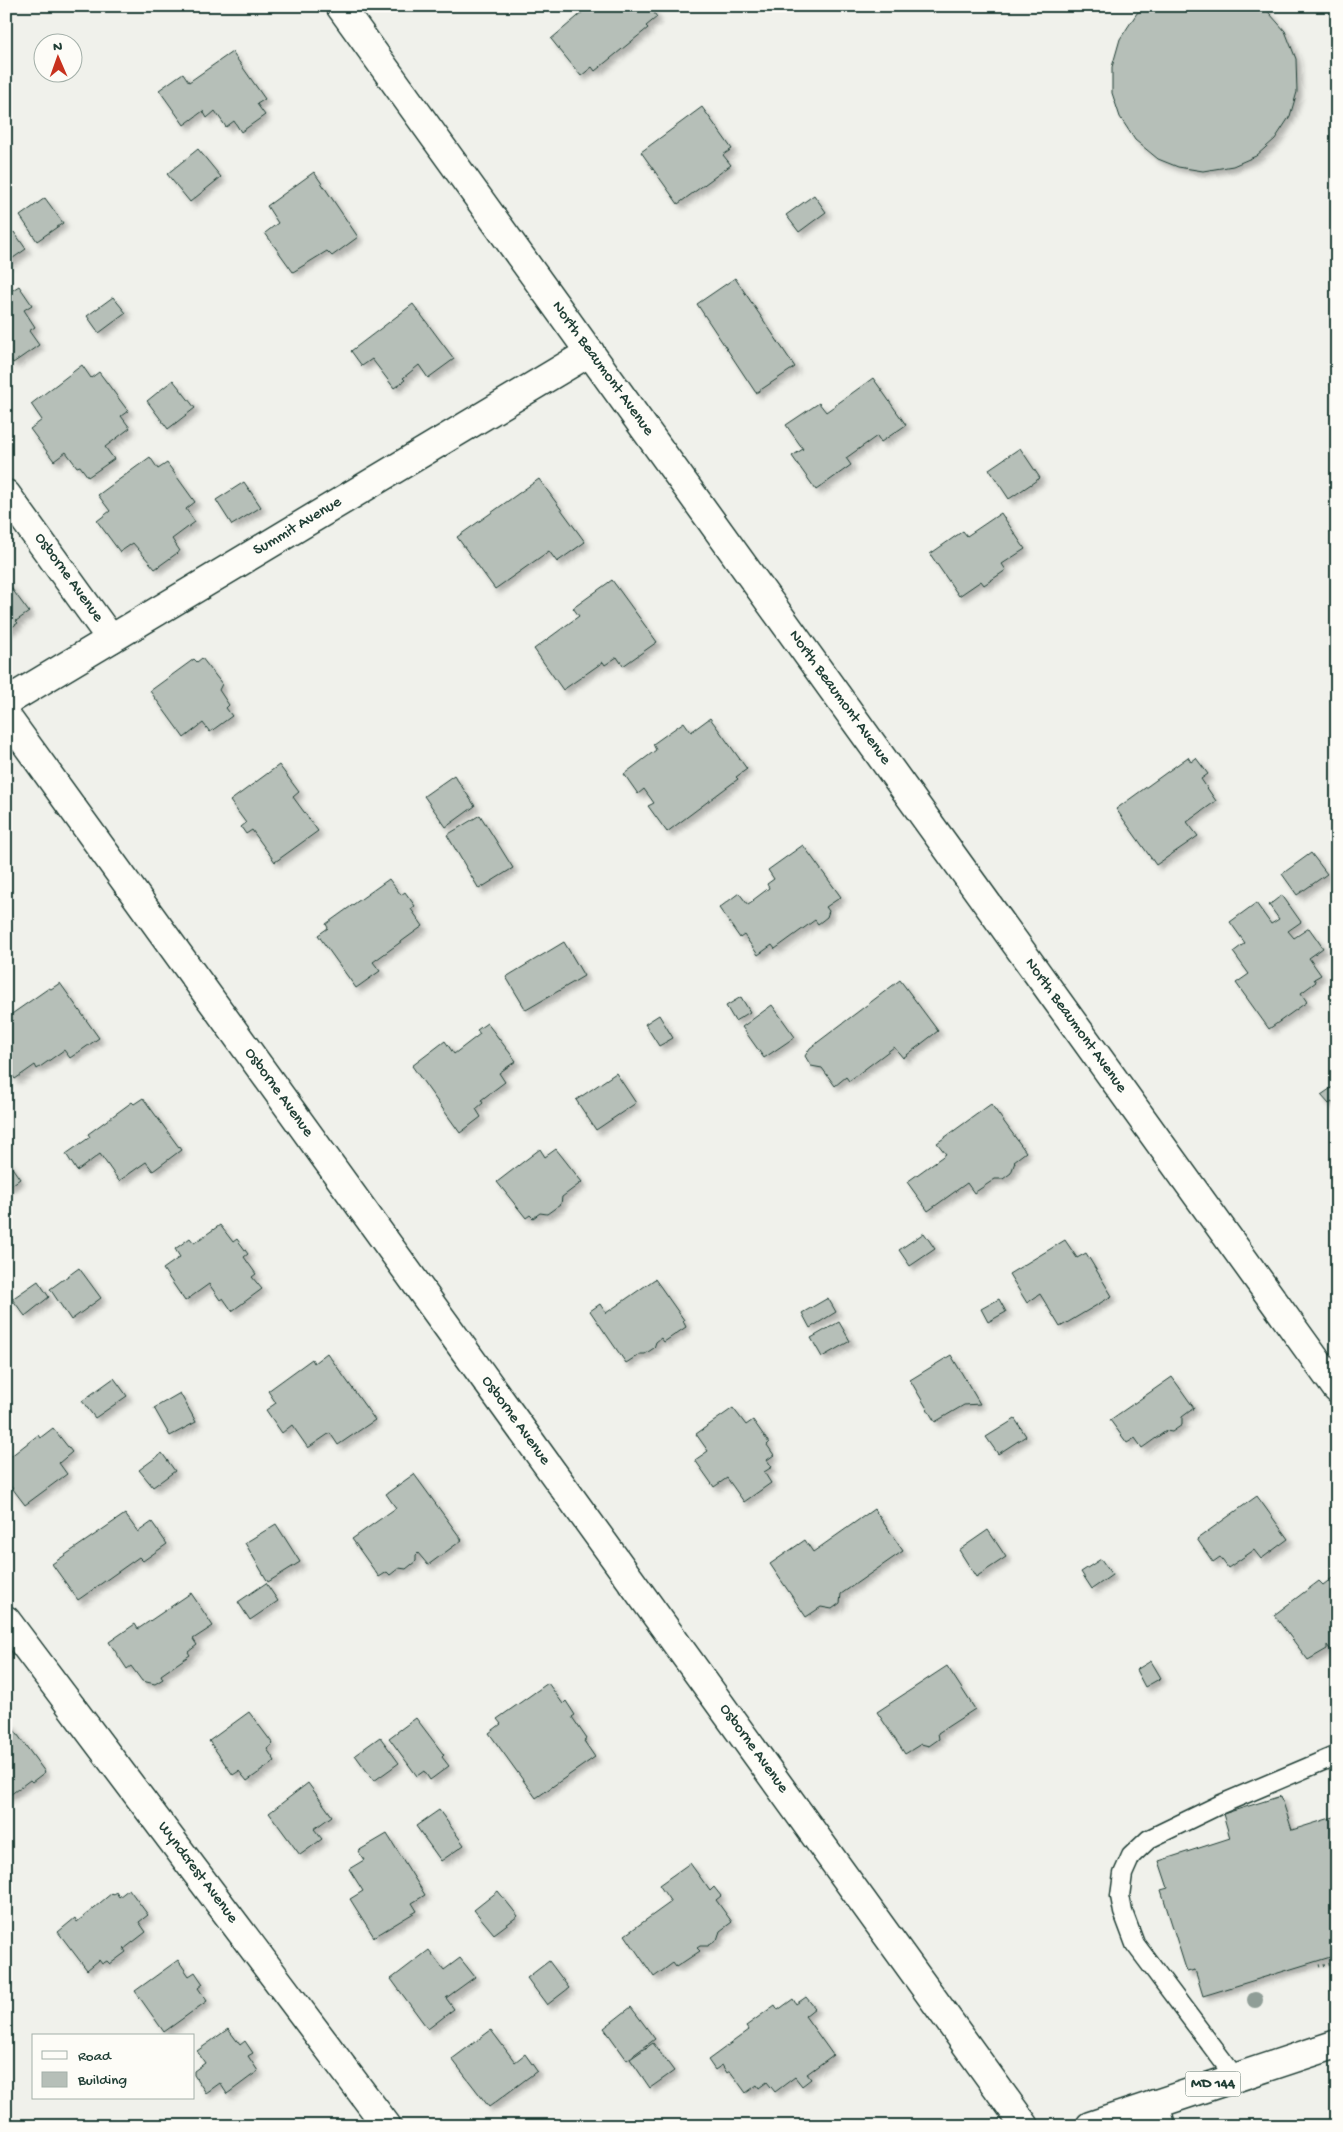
<svg xmlns="http://www.w3.org/2000/svg" width="1343" height="2132" font-family="'Gochi Hand',sans-serif">
<style>
.building{fill:#b6bfb8;stroke:#1f3d34;filter:url(#shadow)}
.lines{fill:none;stroke-linecap:round;stroke-linejoin:round}
.service-casing{stroke:#1f3d34;stroke-width:21}
.minor-casing{stroke:#1f3d34;stroke-width:31}
.primary-casing{stroke:#1f3d34;stroke-width:31}
.path{stroke:#1f3d34;stroke-width:3;stroke-dasharray:1 4;stroke-linecap:butt}
.service{stroke:#fdfcf7;stroke-width:18}
.minor{stroke:#fdfcf7;stroke-width:28}
.primary{stroke:#fdfcf7;stroke-width:28}
.tree{fill:#909e97}
.labels{text-anchor:middle;dominant-baseline:central;stroke-width:4;stroke-linejoin:round;paint-order:stroke}
.shield{fill:#fdfcf7;stroke:#62766e;stroke-width:1}
.shield-label{font-size:15px;font-weight:bold;fill:#1f3d34}
.street-label{font-size:16px;fill:#1f3d34;stroke:#fdfcf7}
</style>
<defs>
<filter id="shadow"><feDropShadow dx="4.5" dy="4.5" stdDeviation="2.5" flood-color="#0004"/></filter>
</defs>
<rect width="100%" height="100%" fill="#f0f1eb"/>
<filter id="ink" filterUnits="userSpaceOnUse"><feTurbulence type="fractalNoise" baseFrequency=".02" numOctaves="2"/><feDisplacementMap in="SourceGraphic" scale="10" xChannelSelector="R" yChannelSelector="G"/><feConvolveMatrix kernelMatrix="1 2 1 2 8 2 1 2 1" color-interpolation-filters="sRGB"/></filter>
<g filter="url(#ink)">
<!-- building -->
<g class="building">
<polygon points="590,6 649,6 657,17 646,26 648,28 595,71 592,67 581,76 551,39"/>
<polygon points="1147,6 1263,6 1285,31 1296,59 1297,92 1290,116 1275,139 1256,156 1233,166 1203,171 1178,167 1158,159 1135,140 1120,117 1112,93 1112,67 1120,39 1137,13"/>
<polygon points="232,52 265,99 257,104 265,115 241,132 234,121 226,127 215,111 207,118 203,111 184,125 159,90 183,73 189,82"/>
<polygon points="702,107 732,149 723,155 731,165 678,204 641,152"/>
<polygon points="198,149 221,177 190,202 167,174"/>
<polygon points="314,172 358,237 332,256 327,251 293,272 265,233 278,223 267,206"/>
<polygon points="814,195 826,212 799,232 786,215"/>
<polygon points="45,198 63,223 37,241 20,216"/>
<polygon points="14,232 26,249 6,263 6,237"/>
<polygon points="735,278 795,367 756,393 697,304"/>
<polygon points="19,286 32,305 24,310 35,327 29,331 39,345 13,363 6,353 6,294"/>
<polygon points="113,297 126,313 99,333 87,316"/>
<polygon points="413,304 454,359 428,378 419,365 403,378 405,380 394,388 372,359 362,366 351,351"/>
<polygon points="82,365 91,378 99,372 128,411 121,416 130,428 105,447 114,459 88,477 80,466 77,467 66,452 54,461 30,429 42,420 31,404"/>
<polygon points="873,378 906,425 881,442 877,436 846,458 851,465 816,490 792,456 803,449 786,425 819,403 826,412"/>
<polygon points="173,380 195,408 168,429 147,401"/>
<polygon points="1020,448 1040,478 1009,499 989,469"/>
<polygon points="150,457 158,469 167,463 195,502 186,509 195,522 172,539 180,551 155,569 133,543 120,552 97,521 110,511 98,495"/>
<polygon points="539,479 585,542 557,562 549,551 495,589 457,537"/>
<polygon points="244,482 261,507 232,525 216,500"/>
<polygon points="1001,513 1025,549 1002,564 1006,570 984,585 981,581 959,596 930,554 963,531 967,536"/>
<polygon points="612,580 657,642 623,666 617,657 605,665 603,662 563,690 534,649 579,616 573,608"/>
<polygon points="6,581 29,612 16,621 18,623 6,631"/>
<polygon points="202,658 222,684 219,690 229,705 226,708 232,716 210,732 203,723 184,738 150,691 194,659 197,662"/>
<polygon points="710,718 747,769 736,777 738,779 667,832 648,806 654,803 644,789 638,794 624,774 656,750 653,744 684,722 691,732"/>
<polygon points="1188,757 1191,762 1196,758 1208,774 1201,779 1216,801 1187,822 1198,836 1156,865 1116,809"/>
<polygon points="279,765 299,792 293,797 318,831 275,862 252,830 246,834 241,827 246,823 230,801"/>
<polygon points="454,775 475,806 446,827 424,796"/>
<polygon points="480,815 513,868 479,889 447,835"/>
<polygon points="803,845 841,897 826,907 829,911 827,917 818,924 815,920 775,949 772,945 758,955 744,935 740,938 719,908 739,893 748,905 754,901 753,900 769,888 767,884 774,879 768,870"/>
<polygon points="1311,853 1327,874 1297,895 1282,874"/>
<polygon points="389,879 401,895 405,892 415,906 411,909 423,926 373,962 380,971 356,988 318,935 328,928 326,924"/>
<polygon points="1282,895 1301,922 1288,931 1294,938 1309,928 1323,948 1309,958 1321,975 1314,979 1316,982 1301,993 1307,1002 1269,1029 1236,983 1249,974 1233,952 1245,943 1230,922 1256,903 1271,924 1279,919 1269,905"/>
<polygon points="564,942 584,976 526,1010 506,977"/>
<polygon points="900,980 938,1031 903,1058 894,1047 849,1081 846,1077 835,1086 822,1068 811,1066 805,1056 810,1048"/>
<polygon points="60,983 99,1038 70,1058 64,1050 37,1069 35,1065 15,1079 6,1067 6,1018 49,988 51,989"/>
<polygon points="741,997 750,1012 735,1021 726,1006"/>
<polygon points="772,1005 795,1037 764,1058 742,1027"/>
<polygon points="659,1015 673,1038 659,1046 645,1024"/>
<polygon points="487,1023 516,1061 499,1073 505,1082 481,1100 483,1103 476,1109 481,1117 460,1133 412,1066 445,1041 454,1054 480,1034 477,1030"/>
<polygon points="616,1073 636,1103 596,1130 576,1100"/>
<polygon points="1337,1084 1337,1108 1332,1102 1329,1104 1321,1095"/>
<polygon points="143,1098 181,1150 153,1171 146,1162 119,1181 100,1154 77,1171 66,1154 90,1137 88,1134 132,1102 134,1104"/>
<polygon points="991,1104 1026,1152 1014,1161 1015,1162 1011,1173 1003,1179 995,1179 974,1193 967,1183 928,1211 907,1182 946,1154 937,1143"/>
<polygon points="540,1149 545,1157 556,1149 582,1182 562,1197 561,1204 547,1214 540,1213 533,1218 530,1215 526,1218 497,1182"/>
<polygon points="6,1159 20,1179 6,1189"/>
<polygon points="220,1225 233,1242 237,1239 248,1254 244,1257 256,1274 252,1277 262,1289 232,1311 223,1298 220,1300 209,1284 185,1301 163,1269 180,1257 175,1249 190,1238 194,1243"/>
<polygon points="924,1233 935,1249 910,1266 899,1250"/>
<polygon points="1065,1240 1077,1258 1086,1253 1112,1296 1060,1327 1040,1294 1027,1303 1009,1274"/>
<polygon points="79,1268 101,1298 71,1320 50,1289"/>
<polygon points="655,1279 684,1320 683,1321 686,1327 664,1342 661,1338 656,1342 654,1348 645,1354 640,1354 626,1363 590,1311 600,1304 606,1313"/>
<polygon points="38,1281 49,1297 25,1316 12,1299"/>
<polygon points="828,1298 836,1312 810,1328 802,1313"/>
<polygon points="999,1299 1006,1312 988,1322 981,1309"/>
<polygon points="839,1322 850,1341 822,1357 811,1338"/>
<polygon points="327,1353 375,1420 338,1445 330,1433 308,1448 292,1425 282,1433 266,1410 276,1403 268,1391 312,1359 314,1363"/>
<polygon points="951,1355 980,1404 964,1405 935,1422 910,1380"/>
<polygon points="1172,1377 1194,1408 1182,1417 1182,1425 1172,1432 1166,1431 1142,1448 1135,1438 1127,1443 1110,1420"/>
<polygon points="114,1378 127,1396 95,1418 82,1401"/>
<polygon points="180,1393 196,1422 170,1436 154,1408"/>
<polygon points="733,1408 746,1425 753,1420 769,1443 767,1445 774,1455 767,1460 772,1467 764,1472 771,1483 744,1502 727,1478 714,1487 695,1460 708,1451 696,1434"/>
<polygon points="1015,1419 1026,1436 998,1454 986,1437"/>
<polygon points="53,1428 72,1452 59,1463 67,1474 25,1505 6,1480 6,1460 38,1435 40,1438"/>
<polygon points="162,1453 175,1471 153,1487 139,1470"/>
<polygon points="414,1474 462,1540 428,1565 418,1553 416,1555 416,1561 406,1569 399,1568 390,1575 387,1572 379,1577 352,1539 396,1508 386,1494"/>
<polygon points="1257,1496 1288,1539 1261,1559 1254,1550 1228,1568 1220,1557 1213,1562 1197,1539"/>
<polygon points="874,1509 903,1551 841,1594 840,1603 832,1609 821,1607 806,1617 770,1564 805,1540 813,1552"/>
<polygon points="125,1514 138,1532 152,1522 167,1544 143,1561 139,1557 78,1600 52,1564"/>
<polygon points="276,1524 300,1562 268,1582 245,1543"/>
<polygon points="988,1530 1006,1557 976,1577 959,1550"/>
<polygon points="1101,1559 1112,1575 1092,1589 1081,1572"/>
<polygon points="1332,1578 1337,1585 1337,1655 1335,1656 1327,1645 1327,1649 1308,1660 1274,1615 1319,1581 1323,1585"/>
<polygon points="266,1583 278,1601 250,1620 238,1602"/>
<polygon points="191,1593 213,1626 193,1639 197,1645 188,1652 190,1655 161,1675 163,1679 155,1684 142,1681 131,1666 127,1669 109,1642 135,1624 138,1629"/>
<polygon points="1151,1661 1161,1678 1145,1687 1136,1670"/>
<polygon points="947,1666 975,1709 938,1733 939,1739 929,1746 921,1744 905,1754 877,1712"/>
<polygon points="548,1683 563,1704 566,1701 575,1715 572,1717 587,1739 584,1741 595,1757 536,1798 489,1733 501,1724 497,1719"/>
<polygon points="249,1712 273,1744 267,1749 275,1761 247,1781 239,1771 233,1775 209,1741"/>
<polygon points="416,1718 444,1755 442,1757 449,1766 430,1780 424,1771 417,1776 389,1738"/>
<polygon points="9,1723 45,1772 32,1782 30,1780 6,1798 6,1725"/>
<polygon points="380,1737 399,1763 374,1781 355,1755"/>
<polygon points="308,1783 332,1816 314,1829 322,1839 300,1855 269,1813"/>
<polygon points="1281,1796 1292,1830 1337,1816 1337,1955 1203,1996 1195,1970 1187,1972 1161,1890 1168,1888 1159,1861 1230,1838 1223,1814"/>
<polygon points="439,1810 464,1845 441,1861 416,1826"/>
<polygon points="387,1834 425,1895 412,1903 417,1911 374,1937 350,1899 363,1891 349,1869 364,1860 358,1851"/>
<polygon points="690,1863 710,1891 714,1887 721,1896 716,1900 732,1922 720,1931 717,1940 708,1946 700,1946 697,1948 700,1951 676,1967 673,1963 654,1977 625,1935 671,1902 659,1885"/>
<polygon points="129,1889 148,1915 139,1922 146,1932 124,1949 126,1952 110,1964 107,1961 102,1964 99,1960 87,1970 58,1932 75,1918 77,1922 112,1893 113,1894 116,1892 119,1897"/>
<polygon points="498,1891 518,1916 494,1934 474,1910"/>
<polygon points="429,1950 444,1970 460,1958 475,1977 446,1998 454,2009 428,2029 391,1979"/>
<polygon points="178,1960 189,1976 195,1972 203,1984 198,1988 207,2001 164,2032 135,1991"/>
<polygon points="549,1961 569,1988 547,2005 527,1978"/>
<polygon points="806,1997 815,2008 805,2016 833,2055 807,2074 811,2079 802,2086 795,2077 775,2092 767,2082 759,2088 757,2085 746,2093 730,2071 727,2073 722,2065 715,2070 708,2060 749,2030 746,2026 775,2005 778,2010 793,1999 796,2004"/>
<polygon points="631,2007 655,2039 627,2060 604,2028"/>
<polygon points="228,2029 240,2045 245,2041 253,2053 248,2056 258,2071 227,2094 220,2083 206,2093 194,2075 194,2071 205,2063 197,2051"/>
<polygon points="491,2030 515,2062 525,2054 537,2071 489,2107 452,2059"/>
<polygon points="653,2043 674,2071 650,2088 630,2059"/>
</g>
<g class="lines">
<!-- service casing -->
<g class="service-casing">
<polyline id="service" points="1235,2077 1135,1944 1123,1912 1120,1896 1123,1874 1131,1856 1149,1839 1219,1805 1337,1755"/>
</g>
<!-- minor casing -->
<g class="minor-casing">
<g id="minor">
<polyline points="340,6 1337,1389"/>
<polyline points="6,494 111,639"/>
<polyline points="6,702 590,352"/>
<polyline points="6,716 1025,2126"/>
<polyline points="6,1620 387,2126"/>
<polyline points="1155,2104 1161,2126"/>
</g>
</g>
<!-- primary casing -->
<g class="primary-casing">
<polyline id="primary" points="1090,2126 1337,2044"/>
</g>
<!-- path -->
<polyline class="path" points="1319,1966 1335,1962"/>
<!-- service -->
<use href="#service" class="service"/>
<!-- minor -->
<use href="#minor" class="minor"/>
<!-- primary -->
<use href="#primary" class="primary"/>
</g>
<!-- trees -->
<circle class="tree" cx="1255" cy="2000" r="8"/>
</g>
<g class="labels">
<!-- shield labels -->
<rect class="shield" x="1185.5" y="2071.5" width="55" height="25" rx="4"/>
<g class="shield-label">
<text x="1213" y="2084">MD 144</text>
</g>
<!-- street labels -->
<g class="street-label">
<text transform="translate(602 369) rotate(54)">North Beaumont Avenue</text>
<text transform="translate(298 527) rotate(-31)">Summit Avenue</text>
<text transform="translate(68 578) rotate(54)">Osborne Avenue</text>
<text transform="translate(839 698) rotate(54)">North Beaumont Avenue</text>
<text transform="translate(1075 1026) rotate(54)">North Beaumont Avenue</text>
<text transform="translate(278 1093) rotate(54)">Osborne Avenue</text>
<text transform="translate(515 1421) rotate(54)">Osborne Avenue</text>
<text transform="translate(753 1749) rotate(54)">Osborne Avenue</text>
<text transform="translate(197 1873) rotate(53)">Wyndcrest Avenue</text>
</g>
</g>
<!-- margin -->
<rect width="1343" height="2132" fill="none" stroke="#fdfcf7" stroke-width="25"/>
<rect x="12" y="12" width="1318" height="2107" fill="none" stroke="#1f3d34" stroke-width="2" filter="url(#ink)"/>
<!-- legend -->
<rect x="32" y="2034" width="162" height="65" fill="#fdfcf7" stroke="#a4b0a9"/>
<rect x="42" y="2051" width="25" height="8" fill="#fdfcf7" stroke="#a4b0a9"/>
<text x="78" y="2060" font-size="15" fill="#1f3d34">Road</text>
<rect x="42" y="2072" width="25" height="15" fill="#b6bfb8" stroke="#a4b0a9"/>
<text x="78" y="2084" font-size="15" fill="#1f3d34">Building</text>
<!-- north arrow -->
<g transform="translate(58 58) rotate(358)"><circle r="24" fill="#fdfcf7" stroke="#a4b0a9"/>
<path d="M0-4L9 19L0 12L-9 19Z" fill="#c8321e"/>
<text y="-8" font-size="14" font-weight="bold" text-anchor="middle" fill="#1f3d34">N</text>
</g>
</svg>
